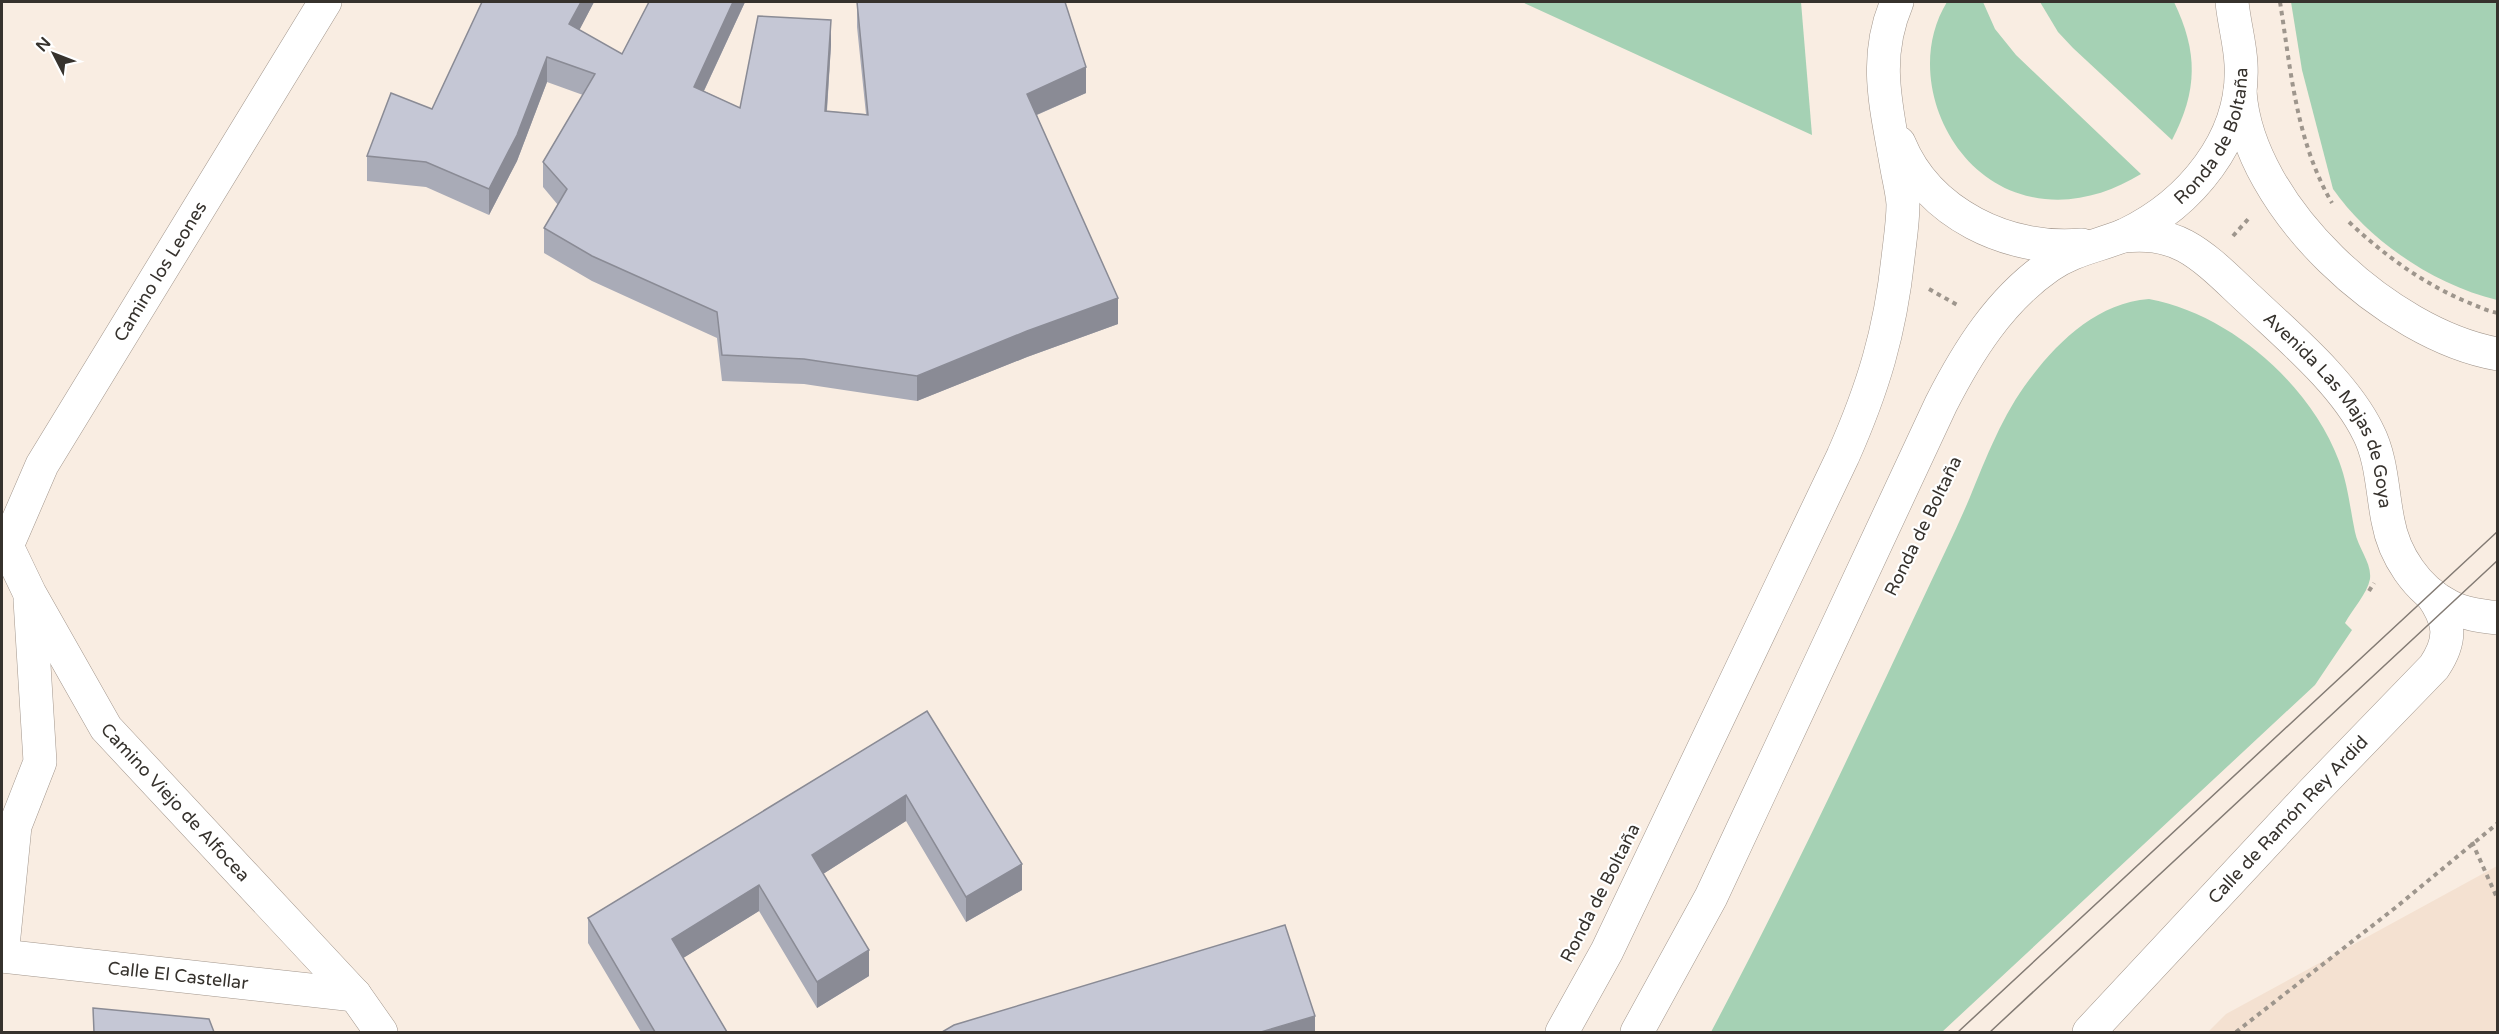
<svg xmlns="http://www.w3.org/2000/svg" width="2499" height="1034" font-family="'Varela Round',sans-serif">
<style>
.built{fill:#f4e1d1}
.green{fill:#a5d1b4}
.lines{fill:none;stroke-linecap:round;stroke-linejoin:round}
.minor-casing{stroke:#a2968c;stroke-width:34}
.secondary-casing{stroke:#a2968c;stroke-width:34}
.path{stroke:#9e968d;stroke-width:4;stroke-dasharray:4.5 4.5;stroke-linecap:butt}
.minor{stroke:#fff;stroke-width:33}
.secondary{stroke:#fff;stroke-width:33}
.tram{stroke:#837b74;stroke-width:1.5}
.wall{fill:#a9abb7}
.shaded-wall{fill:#8a8b95}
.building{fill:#c5c7d5;stroke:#8a8b95;stroke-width:1.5}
.labels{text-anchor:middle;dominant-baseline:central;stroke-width:4.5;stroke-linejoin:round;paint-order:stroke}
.street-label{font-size:18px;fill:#36322d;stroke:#fff}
</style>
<rect width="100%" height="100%" fill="#f9ede2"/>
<!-- built -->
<polygon class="built" points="2497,866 2497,1032 2208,1032 2226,1014"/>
<!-- green -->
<g class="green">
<polygon points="1522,2 1801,2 1812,135"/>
<path d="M1947,2H1983L1995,29L2016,55L2141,174C2108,194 2071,205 2032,197C1949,181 1903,73 1947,2Z"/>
<path d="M2040,2H2174C2198,52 2198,90 2172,140L2073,48L2058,32Z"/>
<path d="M2291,2H2497V300C2435,285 2370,242 2333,189L2302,70Z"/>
<path d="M2149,299C2230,314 2310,384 2339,461C2348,485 2350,508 2355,532C2358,548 2372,563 2370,579C2367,594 2352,610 2345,623L2352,630L2315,685L1942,1032H1711C1788,887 1858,737 1928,588C1942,558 1957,528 1970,497C1986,458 2003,414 2029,380C2059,340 2098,303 2149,299Z"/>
</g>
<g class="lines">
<!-- minor casing -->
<g class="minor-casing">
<g id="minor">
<path d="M2240,92C2248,207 2388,335 2498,354"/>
<path id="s1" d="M2123,236C2145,234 2164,235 2185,246C2209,259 2230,282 2251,301C2290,338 2344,383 2368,432C2382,459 2382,492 2388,521C2394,555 2417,590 2449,606C2464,614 2481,616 2498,618"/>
<path id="s2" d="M2,541L7,546L30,594L106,728L355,995L381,1032"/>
<path id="s3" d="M7,546L42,465L325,2"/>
<polyline points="2,956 15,826 40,762 30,600"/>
<path id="s4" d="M2,956L355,995"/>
<path id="s5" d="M2089,1032L2313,792L2434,667C2453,639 2450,621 2431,594"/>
</g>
</g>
<!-- secondary casing -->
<g class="secondary-casing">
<g id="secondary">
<path d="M1899,143C1928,214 2009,252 2082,245"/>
<path d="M1562,1032L1607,951L1843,456C1873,388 1890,333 1898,258C1900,240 1903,222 1903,204C1902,190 1898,176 1896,163C1886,105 1873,58 1897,2"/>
<path id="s6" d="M1637,1032L1711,897L1941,404C1968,351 2000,300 2049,266C2073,249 2099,246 2125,235C2190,204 2245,139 2241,64C2240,43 2234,23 2232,2"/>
</g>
</g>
<!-- path -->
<g class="path">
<path d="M2280,2C2291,71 2296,141 2332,203"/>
<path d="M2349,222C2384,255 2422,283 2467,302C2477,306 2487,311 2498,313"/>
<polyline points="2233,236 2250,217"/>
<polyline points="1929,289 1959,306"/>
<polyline points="2369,591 2374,583"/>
<polyline points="2472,842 2498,900"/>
<polyline points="2236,1032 2395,908 2498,823"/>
</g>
<!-- minor -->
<use href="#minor" class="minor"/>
<!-- secondary -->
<use href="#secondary" class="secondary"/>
<!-- tram -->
<g class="tram">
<polyline points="1958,1032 2498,531"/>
<polyline points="1990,1032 2498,560"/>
</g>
</g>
<!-- wall -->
<g class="wall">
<polygon points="482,2 594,2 579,30 622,54 649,2 745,2 704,91 740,108 831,45 827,111 866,114 857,27 857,2 1086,93 1037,115 1118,324 1027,357 917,401 804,384 722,381 717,338 592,281 544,253 544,228 558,205 543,187 543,162 583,95 547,82 517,161 489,215 426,187 367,181 367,156 432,109"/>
<polygon points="927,711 1022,890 966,922 906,821 823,874 869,976 817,1008 759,911 683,958 727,1032 641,1032 588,943 588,918"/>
</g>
<!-- shaded-wall -->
<g class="shaded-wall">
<polygon points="581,2 594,2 569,50 569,24"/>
<polygon points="733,2 745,2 694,112 694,87"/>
<polygon points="831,20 831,45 825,136 825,111"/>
<polygon points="547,57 547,82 517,161 489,215 489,189"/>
<polygon points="1086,67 1086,93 1027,119 1027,94"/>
<polygon points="1118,298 1118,324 1027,357 917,401 917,376 1027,331"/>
<polygon points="906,795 906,821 812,881 812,855"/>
<polygon points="1022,864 1022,890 966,922 966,897"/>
<polygon points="759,885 759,911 672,965 672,939"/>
<polygon points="869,950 869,976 817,1008 817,982"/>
<polygon points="1315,1016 1315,1032 1261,1032"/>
</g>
<!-- building -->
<g class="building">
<polygon points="482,2 581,2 569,24 622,54 649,2 733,2 694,87 740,108 758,16 831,20 825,111 868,115 857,2 1065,2 1086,67 1027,94 1118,298 1027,331 917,376 804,359 722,355 717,312 592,256 544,228 567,189 543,162 595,74 547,57 517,135 489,189 426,162 367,156 391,93 432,109"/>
<polygon points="927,711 1022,864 966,897 906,795 812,855 869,950 817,982 759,885 672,939 727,1032 655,1032 588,918"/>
<polygon points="1285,925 1315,1016 1261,1032 942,1032 954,1025"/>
<polygon points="93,1008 209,1019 214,1032 94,1032"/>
</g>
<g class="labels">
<!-- street labels -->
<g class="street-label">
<text stroke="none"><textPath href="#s6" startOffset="1096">Ronda de Boltaña</textPath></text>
<text stroke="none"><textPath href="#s3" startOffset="315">Camino los Leones</textPath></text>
<text stroke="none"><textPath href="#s1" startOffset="288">Avenida Las Majas de Goya</textPath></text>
<text transform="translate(1923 526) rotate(-64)">Ronda de Boltaña</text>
<text stroke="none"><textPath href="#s2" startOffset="316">Camino Viejo de Alfocea</textPath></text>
<text stroke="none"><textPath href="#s5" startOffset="291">Calle de Ramón Rey Ardid</textPath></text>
<text transform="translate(1600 893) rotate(-63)">Ronda de Boltaña</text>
<text stroke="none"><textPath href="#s4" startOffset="177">Calle El Castellar</textPath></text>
</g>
</g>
<!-- border -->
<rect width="2499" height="1034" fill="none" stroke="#36322d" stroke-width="6"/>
<!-- north arrow -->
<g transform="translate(54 54) rotate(312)" stroke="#ffffff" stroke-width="4.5" paint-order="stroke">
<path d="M0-4.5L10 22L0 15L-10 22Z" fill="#36322d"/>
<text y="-9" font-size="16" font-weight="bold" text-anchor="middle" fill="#36322d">N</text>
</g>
</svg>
